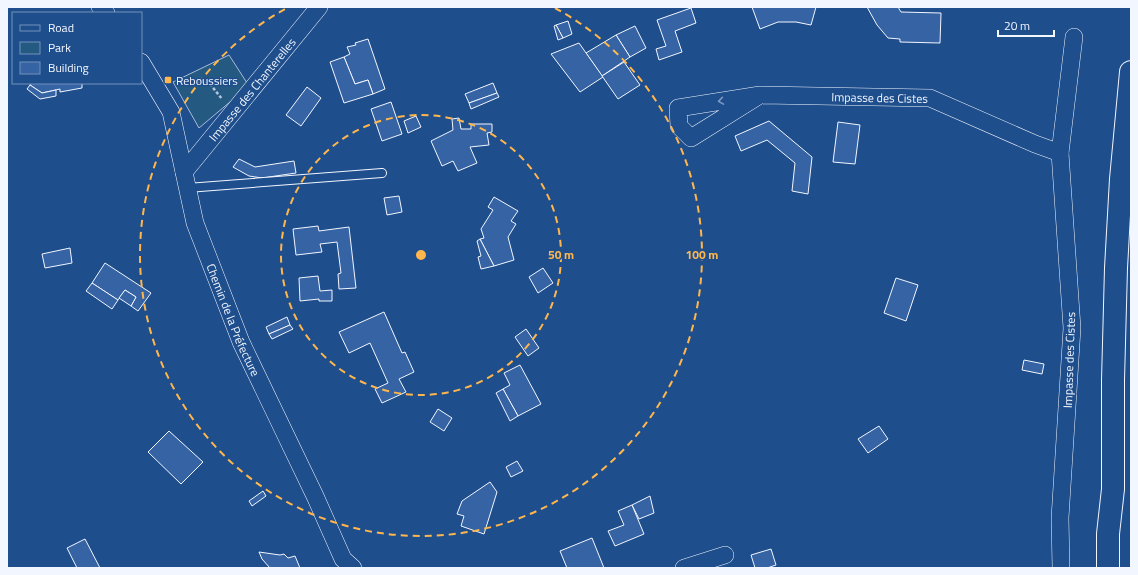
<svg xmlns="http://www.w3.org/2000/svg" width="1138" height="575" font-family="'Titillium Web',sans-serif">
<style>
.green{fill:#245a82;stroke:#a8bbd7}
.building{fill:#3563a3;stroke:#f2f6ff}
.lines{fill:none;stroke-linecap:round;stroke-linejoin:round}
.service-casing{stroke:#f2f6ff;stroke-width:10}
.minor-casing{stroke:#f2f6ff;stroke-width:18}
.primary-casing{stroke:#f2f6ff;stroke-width:24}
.path{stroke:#b3c4dc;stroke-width:2.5;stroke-dasharray:3 2;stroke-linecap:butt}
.service{stroke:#1f4e8c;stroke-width:8}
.minor{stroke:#1f4e8c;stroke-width:17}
.primary{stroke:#1f4e8c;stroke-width:22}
.oneway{stroke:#7e9ac0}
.ring{fill:none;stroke:#ffb74d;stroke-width:2;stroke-dasharray:7 5}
.poi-dot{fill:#ffb74d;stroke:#1f4e8c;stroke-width:1.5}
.labels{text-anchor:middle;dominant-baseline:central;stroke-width:3;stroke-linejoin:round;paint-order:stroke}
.poi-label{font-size:12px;fill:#f2f6ff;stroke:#1f4e8c;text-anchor:start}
.street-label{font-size:12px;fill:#f2f6ff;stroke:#1f4e8c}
.centre{fill:#ffb74d;stroke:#1f4e8c;stroke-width:2}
.ring-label{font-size:12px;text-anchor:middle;font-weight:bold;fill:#ffb74d;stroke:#1f4e8c;stroke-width:3;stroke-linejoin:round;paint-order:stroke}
</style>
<rect width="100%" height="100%" fill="#1f4e8c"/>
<!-- green -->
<polygon class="green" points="229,55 249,86 199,128 173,82"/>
<!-- building -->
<g class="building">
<polygon points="752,7 816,7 811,25 796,22 778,22 760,29"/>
<polygon points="867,7 898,7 901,12 941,13 940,43 900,42 900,39 888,38 877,25"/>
<polygon points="691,8 696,23 675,31 682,52 659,60 656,49 666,46 657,20"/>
<polygon points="568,21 572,34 563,38 556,25"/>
<polygon points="556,25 563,38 558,40 554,26"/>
<polygon points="635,26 646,48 630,57 616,35"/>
<polygon points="616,35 630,57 602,76 586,53"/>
<polygon points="368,39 385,89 373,94 368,80 355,84 344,57 350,54 347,47 356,45 355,43"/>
<polygon points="579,43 603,77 580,92 551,54"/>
<polygon points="344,57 355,84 368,80 373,94 344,103 330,62"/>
<polygon points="624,62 640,85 618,99 602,76"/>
<polygon points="31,83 82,83 82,88 60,92 60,89 42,93 30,85"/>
<polygon points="493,83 497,93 469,103 465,94"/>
<polygon points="30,85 42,93 56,90 56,96 40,99 27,89"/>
<polygon points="307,87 321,98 301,126 286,115"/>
<polygon points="497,93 499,97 471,109 469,103"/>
<polygon points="391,102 402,134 382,141 371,109"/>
<polygon points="416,116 421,127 408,133 404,121"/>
<polygon points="459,118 461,129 471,129 471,124 492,124 492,132 487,133 489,145 470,147 477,163 458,171 453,161 442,166 431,141 453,130 452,119"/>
<polygon points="769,121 812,157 808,194 792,191 795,163 767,140 741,151 735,136"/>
<polygon points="838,122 860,125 855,164 833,162"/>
<polygon points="239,159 255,167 294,161 296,173 262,178 249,176 233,167"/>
<polygon points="399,196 402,212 387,215 384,198"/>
<polygon points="494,197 518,211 511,221 516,224 508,237 514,260 494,266 480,239 484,238 481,229 493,210 488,207"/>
<polygon points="318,226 319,231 349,227 356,288 339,289 338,274 341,273 337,242 320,244 322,252 296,255 293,229"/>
<polygon points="480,239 481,241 494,266 481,269 478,257 481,256 477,241"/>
<polygon points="70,248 72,263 45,268 42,254"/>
<polygon points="105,263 151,293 138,311 131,306 136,297 125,290 118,300 92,283"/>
<polygon points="543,268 553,283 538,293 529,277"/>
<polygon points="318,276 320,291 332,290 332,301 319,301 319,299 300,301 299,278"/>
<polygon points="896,278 918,285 906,321 884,313"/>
<polygon points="92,283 118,300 112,309 86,291"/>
<polygon points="125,290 136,297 131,306 119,298"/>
<polygon points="384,312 402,353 405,352 414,372 399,379 406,392 382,403 375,389 388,383 370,343 349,353 339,332"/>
<polygon points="287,317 290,325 269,334 266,327"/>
<polygon points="290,325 293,329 272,339 269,334"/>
<polygon points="526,329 539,348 528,356 515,337"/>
<polygon points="1024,360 1044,364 1042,374 1022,370"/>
<polygon points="520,365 541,404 518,416 503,389 510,385 504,373"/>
<polygon points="503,389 518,416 510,421 496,393"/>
<polygon points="438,409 452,418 444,431 430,422"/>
<polygon points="879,426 888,439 868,453 858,439"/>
<polygon points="169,431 203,462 181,484 148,452"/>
<polygon points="517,461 523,471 511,477 506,467"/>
<polygon points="490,482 497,492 484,534 461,526 464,516 457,514 462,501"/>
<polygon points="263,491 266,496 252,506 249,501"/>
<polygon points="650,496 654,513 639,519 632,505"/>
<polygon points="632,505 644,534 615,546 608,531 624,525 618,511"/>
<polygon points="592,538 604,568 567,568 560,551"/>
<polygon points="85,539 100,568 77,568 67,548"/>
<polygon points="771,549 776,565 767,568 755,568 751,555"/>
<polygon points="259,552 280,555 284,554 288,558 295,556 300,568 270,568 262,559"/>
</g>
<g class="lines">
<!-- service casing -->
<g class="service-casing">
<polyline id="service" points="187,188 382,173"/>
</g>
<!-- minor casing -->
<g class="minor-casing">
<g id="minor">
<polyline points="100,7 106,13"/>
<path id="s1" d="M141,62L171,112L195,223L241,342L315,496L343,559L353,568"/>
<path id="s2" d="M760,95L691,138L679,126L678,108L760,95L930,98L1035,144L1060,153L1072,328L1060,518L1061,568"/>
<polyline points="1060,153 1074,37"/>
<path id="s3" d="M184,172L319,7"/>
<polyline points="684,568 725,555"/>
</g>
</g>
<!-- primary casing -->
<g class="primary-casing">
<polyline id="primary" points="1108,568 1108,534 1113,489 1113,380 1116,268 1121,179 1131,72"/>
</g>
<!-- path -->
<polyline class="path" points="210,84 222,99"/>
<!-- service -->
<use href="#service" class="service"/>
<!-- minor -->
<use href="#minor" class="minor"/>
<!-- primary -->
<use href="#primary" class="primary"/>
</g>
<!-- one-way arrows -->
<defs><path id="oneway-chevron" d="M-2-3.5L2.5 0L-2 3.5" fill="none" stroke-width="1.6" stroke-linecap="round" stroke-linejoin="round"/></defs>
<use class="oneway" href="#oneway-chevron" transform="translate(721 101) rotate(171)"/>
<!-- distance rings -->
<g class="ring">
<circle cx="421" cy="255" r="140"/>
<path d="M555 8A281 281 0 1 1 287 8"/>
</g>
<!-- markers -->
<rect class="poi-dot" x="164" y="76" width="8" height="8" rx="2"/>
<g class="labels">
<!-- poi labels -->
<g class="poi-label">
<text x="176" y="80">Reboussiers</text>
</g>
<!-- street labels -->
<g class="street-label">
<text stroke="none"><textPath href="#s3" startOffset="107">Impasse des Chanterelles</textPath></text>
<text stroke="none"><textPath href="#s2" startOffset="319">Impasse des Cistes</textPath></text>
<text stroke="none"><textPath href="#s1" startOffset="276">Chemin de la Préfecture</textPath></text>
<text transform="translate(1069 360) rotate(-88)">Impasse des Cistes</text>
</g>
</g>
<circle cx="421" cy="255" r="6" class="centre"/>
<g class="ring-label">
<text x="561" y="259">50 m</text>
<text x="702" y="259">100 m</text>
</g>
<!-- border -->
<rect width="1138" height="575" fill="none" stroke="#f2f6ff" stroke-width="16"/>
<!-- legend -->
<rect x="12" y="12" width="130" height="72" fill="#1f4e8c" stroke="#7391ba"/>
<rect x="20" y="25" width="20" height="6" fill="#1f4e8c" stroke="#7391ba"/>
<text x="48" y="32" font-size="12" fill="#f2f6ff">Road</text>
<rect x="20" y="42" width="20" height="12" fill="#245a82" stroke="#7391ba"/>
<text x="48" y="52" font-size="12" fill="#f2f6ff">Park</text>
<rect x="20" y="62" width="20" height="12" fill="#3563a3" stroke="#7391ba"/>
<text x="48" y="72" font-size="12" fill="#f2f6ff">Building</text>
<!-- scale -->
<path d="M998 30v6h56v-6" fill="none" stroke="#f2f6ff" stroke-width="2"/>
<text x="1004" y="30" font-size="12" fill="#f2f6ff" stroke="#1f4e8c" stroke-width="3" paint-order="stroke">20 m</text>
</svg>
